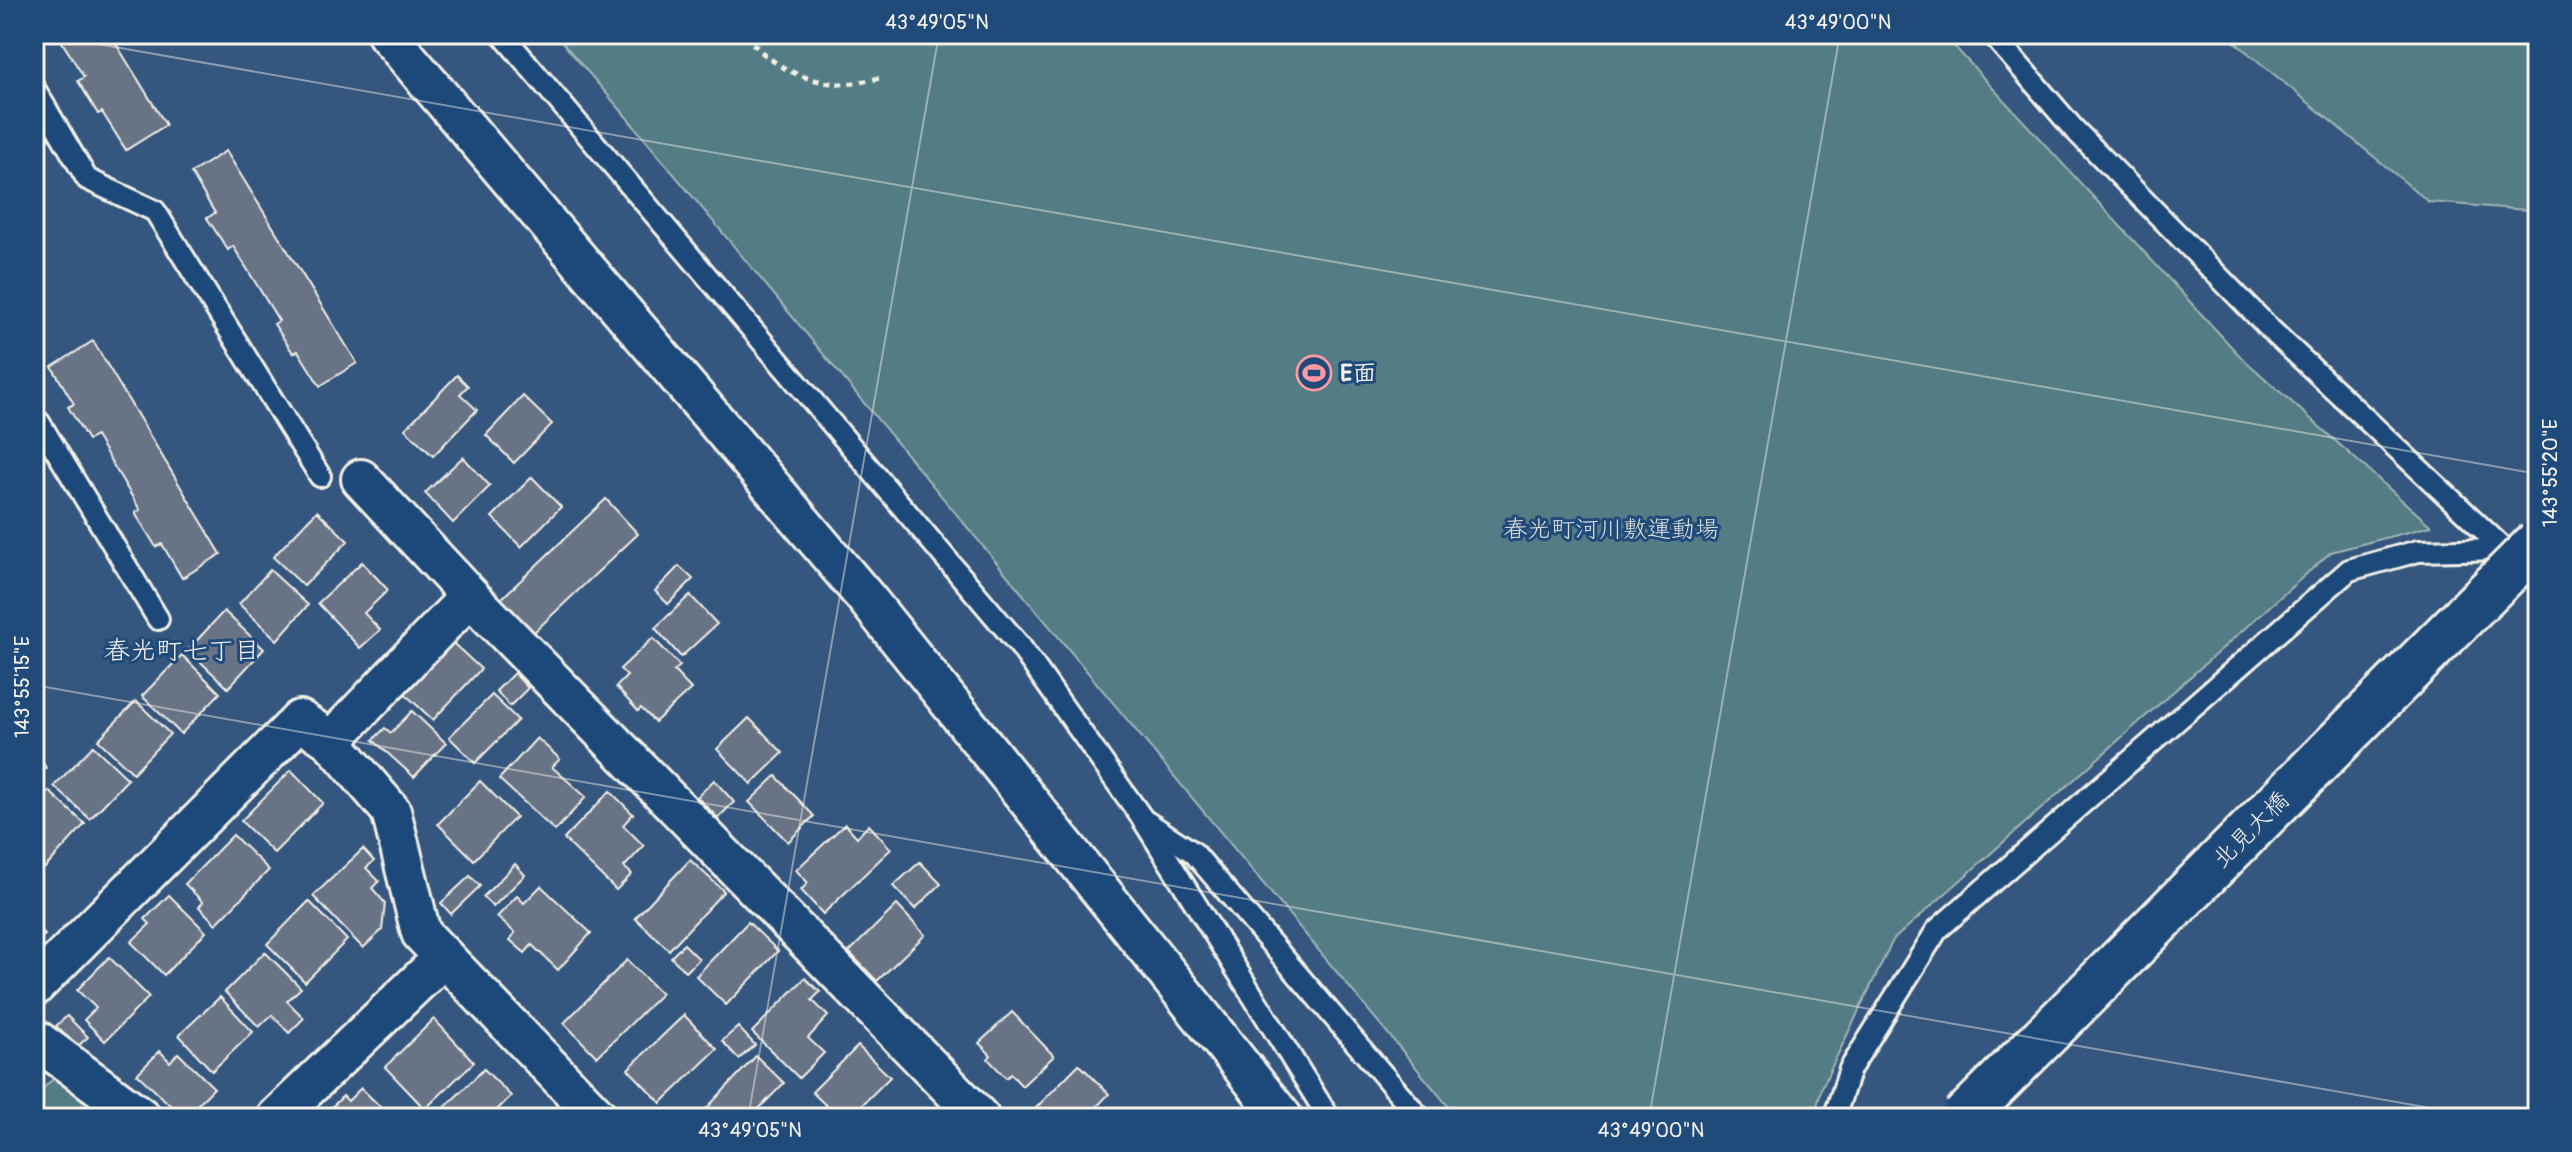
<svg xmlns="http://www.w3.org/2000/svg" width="2572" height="1152" font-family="Pangolin,'Klee One',sans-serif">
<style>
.green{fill:#527c84;stroke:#a3b6b6;stroke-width:2}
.building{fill:#677386;stroke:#f4f1e8;stroke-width:2}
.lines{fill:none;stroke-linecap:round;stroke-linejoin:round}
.service-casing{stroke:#f4f1e8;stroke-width:26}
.minor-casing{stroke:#f4f1e8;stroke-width:44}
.path{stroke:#f4f1e8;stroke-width:5;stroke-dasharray:6 6;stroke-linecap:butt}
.service{stroke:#1f4a7a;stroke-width:20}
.minor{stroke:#1f4a7a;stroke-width:38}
.tertiary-bridge-casing{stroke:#f4f1e8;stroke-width:50;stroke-linecap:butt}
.tertiary-bridge{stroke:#1f4a7a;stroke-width:44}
.ticks{fill:none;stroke:#f4f1e8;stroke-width:2;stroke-opacity:0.45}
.labels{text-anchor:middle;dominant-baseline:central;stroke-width:6;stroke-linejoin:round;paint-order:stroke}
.poi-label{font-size:24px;font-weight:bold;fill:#f4f1e8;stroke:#1f4a7a;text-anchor:start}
.park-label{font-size:24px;fill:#dcdfd9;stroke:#1f4a7a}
.street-label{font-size:24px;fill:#f4f1e8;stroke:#1f4a7a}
.neighbourhood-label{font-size:26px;fill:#f4f1e8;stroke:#1f4a7a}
.neatline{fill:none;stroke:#f4f1e8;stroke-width:3}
.ticks-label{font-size:20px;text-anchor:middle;fill:#f4f1e8}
</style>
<rect width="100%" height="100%" fill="#35567e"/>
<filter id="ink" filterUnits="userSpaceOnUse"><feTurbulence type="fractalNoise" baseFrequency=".0125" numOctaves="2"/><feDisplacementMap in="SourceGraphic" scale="16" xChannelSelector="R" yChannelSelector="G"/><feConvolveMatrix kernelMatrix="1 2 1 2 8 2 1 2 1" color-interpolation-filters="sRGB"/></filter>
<g filter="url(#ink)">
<!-- green -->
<g class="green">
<polygon points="555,34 1943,34 2240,356 2431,526 2331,552 1893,940 1822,1087 1814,1118 1458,1118 619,108"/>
<polygon points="2225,34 2538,34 2538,211 2429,202"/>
<polygon points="54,1078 108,1118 34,1118 34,1097"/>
</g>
<!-- building -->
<g class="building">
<polygon points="57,34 110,34 166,125 126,150 102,112 98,114 78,81 84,77"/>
<polygon points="226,151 357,363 320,386 298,351 293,353 274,324 279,321 233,246 228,250 207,218 215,213 191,173"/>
<polygon points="93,341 221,554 182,578 162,544 156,547 135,513 140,510 96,436 88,440 68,407 74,404 52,367"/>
<polygon points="457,375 468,386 460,394 477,410 433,456 405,429"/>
<polygon points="523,396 552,424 514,463 486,435"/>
<polygon points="463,457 490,486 453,523 425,493"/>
<polygon points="532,477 561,507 521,547 492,517"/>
<polygon points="606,499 638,534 532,634 500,600"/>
<polygon points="317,511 348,541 304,586 273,557"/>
<polygon points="362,562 388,590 364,613 380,630 360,648 318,603"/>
<polygon points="679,566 693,579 668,604 655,591"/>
<polygon points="270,570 308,605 277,640 239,604"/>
<polygon points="690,595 717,624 681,657 655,628"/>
<polygon points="224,611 264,649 228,688 188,650"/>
<polygon points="653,638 680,666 674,671 691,689 655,722 641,708 638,711 616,687 627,676 620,669"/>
<polygon points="453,643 481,669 433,720 405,694"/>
<polygon points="182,655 220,693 181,734 142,696"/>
<polygon points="514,673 528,688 510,706 496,691"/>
<polygon points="492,695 518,720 475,763 449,737"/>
<polygon points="136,701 170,734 133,773 98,740"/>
<polygon points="412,711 446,743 414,777 373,740 385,728 391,733"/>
<polygon points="749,718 783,753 751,784 717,749"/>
<polygon points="537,738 560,759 552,767 586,797 555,831 499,779"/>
<polygon points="93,746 128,779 90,819 54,786"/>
<polygon points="34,748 46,768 34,775"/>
<polygon points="291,770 323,803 274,853 241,821"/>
<polygon points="776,776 814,816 788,842 749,802"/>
<polygon points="714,780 734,802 718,818 697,797"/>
<polygon points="480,781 516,817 474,860 438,824"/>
<polygon points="49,791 85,824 45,868 34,857 34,807"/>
<polygon points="610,791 633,814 623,825 644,846 624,867 632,874 616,890 564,839"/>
<polygon points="845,824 857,837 869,825 891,849 823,914 801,890 808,883 796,870"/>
<polygon points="233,835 269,870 216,924 199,907 203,902 185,884"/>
<polygon points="363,849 374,861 366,868 379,881 372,888 385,903 382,930 363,948 313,896"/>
<polygon points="690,860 724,891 669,950 635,918"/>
<polygon points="920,862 941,884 915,909 893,886"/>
<polygon points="515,864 525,875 493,907 483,897"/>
<polygon points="470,876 480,886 451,914 441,903"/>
<polygon points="541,886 591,933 558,970 532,945 525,953 510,940 515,933 497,917 517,896 524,903"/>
<polygon points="169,895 206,932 164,975 131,942 150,924 145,919"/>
<polygon points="309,901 347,940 305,982 267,944"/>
<polygon points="897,905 925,935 877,981 849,952"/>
<polygon points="748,922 778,951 726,1005 696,976"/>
<polygon points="34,923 45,935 34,944"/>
<polygon points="684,944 699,959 686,972 671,957"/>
<polygon points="265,952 301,988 287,1001 304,1018 289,1033 272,1015 259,1027 225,992"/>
<polygon points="109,957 149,997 105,1041 84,1020 96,1008 77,990"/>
<polygon points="627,960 661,994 597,1057 564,1023"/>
<polygon points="805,978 820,992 812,1000 828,1016 808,1038 824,1053 799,1078 752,1032"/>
<polygon points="220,997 253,1032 212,1071 179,1035"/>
<polygon points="1012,1012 1054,1056 1022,1086 1011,1074 1006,1078 988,1059 991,1055 979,1043"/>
<polygon points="684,1015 717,1049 661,1103 628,1069"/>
<polygon points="67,1016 88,1037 77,1047 56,1026"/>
<polygon points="434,1019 474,1062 425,1109 385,1067"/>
<polygon points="738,1027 755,1045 739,1059 722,1041"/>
<polygon points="858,1046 890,1077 849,1118 839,1118 812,1092"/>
<polygon points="160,1051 170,1062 178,1053 214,1088 184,1118 137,1074"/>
<polygon points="756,1056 784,1083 750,1118 713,1118 705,1110"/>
<polygon points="1079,1064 1109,1094 1086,1118 1033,1118 1030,1114"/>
<polygon points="484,1069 511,1096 489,1118 434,1118"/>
<polygon points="361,1088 392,1118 331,1118 326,1113 343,1096 348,1101"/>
</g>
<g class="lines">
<!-- service casing -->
<g class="service-casing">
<g id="service">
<polyline points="502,34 1020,646 1142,818 1329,1118"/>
<polyline points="1992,34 2072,127 2271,330 2538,581"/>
<polyline points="34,88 87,179 155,211 320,476"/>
<polyline points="34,420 39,422 158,619"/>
<polyline points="1147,822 1194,853 1420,1118"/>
<polyline points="1834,1118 1850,1069 1937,930 2349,570 2418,551 2504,549"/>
</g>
</g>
<!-- minor casing -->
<g class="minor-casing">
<g id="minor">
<polyline points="387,34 866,598 1283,1118"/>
<polyline points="361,479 470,596 980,1118"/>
<polyline points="331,741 470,596"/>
<polyline points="34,987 300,720 331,741 391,811 421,933 599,1118"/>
<polyline points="34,1038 142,1118"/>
<polyline points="276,1118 444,957"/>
</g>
</g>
<!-- path -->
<path class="path" d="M745,34C769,65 803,82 842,84C854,84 868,80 880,78"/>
<!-- service -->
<use href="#service" class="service"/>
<!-- minor -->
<use href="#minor" class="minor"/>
<!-- tertiary-bridge casing -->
<g class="tertiary-bridge-casing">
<polyline id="tertiary-bridge" points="1963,1118 2538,542"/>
</g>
<!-- tertiary-bridge -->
<use href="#tertiary-bridge" class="tertiary-bridge"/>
</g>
</g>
<!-- ticks -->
<path class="ticks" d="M41,34L2538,474M34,55L38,34M34,685L2487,1118M748,1118L939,34M1649,1118L1840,34"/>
<!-- icons -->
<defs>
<g id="stadium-ring" transform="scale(1.8)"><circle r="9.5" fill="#1f4a7a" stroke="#ff9aa2" stroke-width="1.5"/><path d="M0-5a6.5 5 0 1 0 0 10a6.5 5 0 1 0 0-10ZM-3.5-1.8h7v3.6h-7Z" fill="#ff9aa2"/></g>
</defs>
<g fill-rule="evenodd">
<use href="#stadium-ring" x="1314" y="373"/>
</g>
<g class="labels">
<!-- poi labels -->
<g class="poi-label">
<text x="1340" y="373">E面</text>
</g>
<!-- park labels -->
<g class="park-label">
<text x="1611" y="529">春光町河川敷運動場</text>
</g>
<!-- street labels -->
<g class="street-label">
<text transform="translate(2251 830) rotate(-45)">北見大橋</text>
</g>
<!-- neighbourhood labels -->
<g class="neighbourhood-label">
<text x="182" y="651">春光町七丁目</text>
</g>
</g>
<!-- margin -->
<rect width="2572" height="1152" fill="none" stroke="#1f4a7a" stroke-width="88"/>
<rect x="44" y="44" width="2484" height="1064" class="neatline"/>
<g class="ticks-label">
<text x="937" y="29">43°49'05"N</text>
<text x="1838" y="29">43°49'00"N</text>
<text transform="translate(2550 473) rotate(-90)" y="7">143°55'20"E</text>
<text transform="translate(22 687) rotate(-90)" y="7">143°55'15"E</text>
<text x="750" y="1137">43°49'05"N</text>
<text x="1651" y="1137">43°49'00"N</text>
</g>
</svg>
